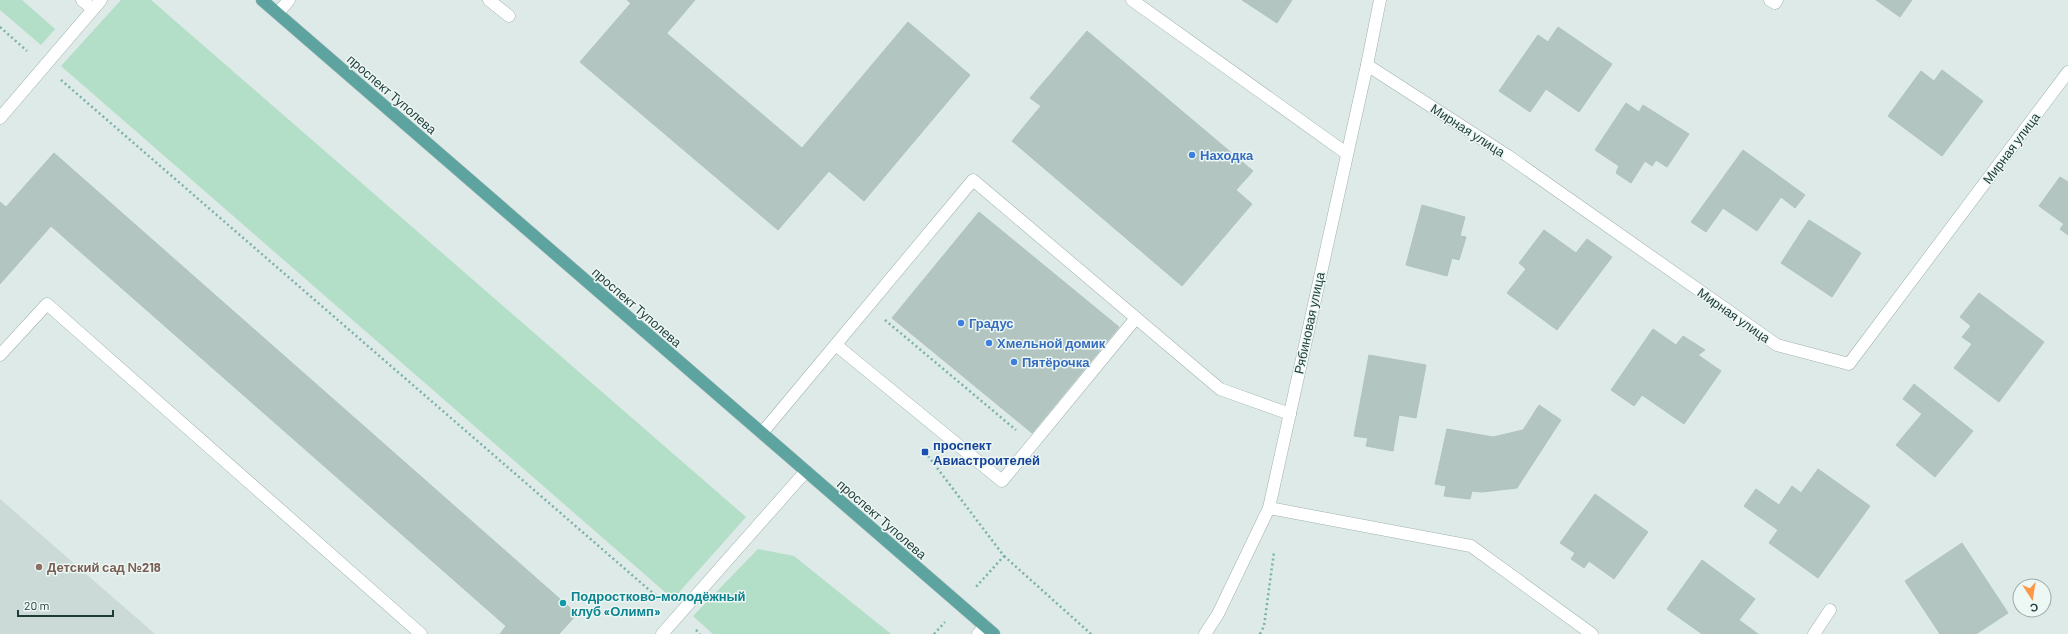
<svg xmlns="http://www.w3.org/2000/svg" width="2068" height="634" font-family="Barlow,sans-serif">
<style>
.built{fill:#cbdad6}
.green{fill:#b3dec7}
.building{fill:#b2c5c1;stroke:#afc4c0}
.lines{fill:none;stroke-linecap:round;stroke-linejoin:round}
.minor-casing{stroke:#a0b2af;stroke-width:13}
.major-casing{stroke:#bbc4c4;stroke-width:13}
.path{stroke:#7ab1aa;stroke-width:2.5;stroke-dasharray:2 3;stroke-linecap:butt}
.minor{stroke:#fff;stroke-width:12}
.major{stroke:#5da4a0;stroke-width:12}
.shop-dot{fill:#3f7fe0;stroke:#edf7f4;stroke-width:1.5}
.transit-dot{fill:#1a4fb4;stroke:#edf7f4;stroke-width:1.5}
.education-dot{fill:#8d6e63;stroke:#edf7f4;stroke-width:1.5}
.culture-dot{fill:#0f9aa8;stroke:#edf7f4;stroke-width:1.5}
.labels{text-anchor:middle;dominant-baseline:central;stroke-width:3;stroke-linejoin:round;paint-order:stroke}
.street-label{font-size:13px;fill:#1d3b39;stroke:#edf7f4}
.shop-label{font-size:13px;font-weight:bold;fill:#366cbe;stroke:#edf7f4;text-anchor:start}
.transit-label{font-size:13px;font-weight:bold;fill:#164399;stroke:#edf7f4;text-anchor:start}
.education-label{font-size:13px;font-weight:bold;fill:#785e54;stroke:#edf7f4;text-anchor:start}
.culture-label{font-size:13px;font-weight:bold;fill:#0d838f;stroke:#edf7f4;text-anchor:start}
</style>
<rect width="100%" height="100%" fill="#ddeae7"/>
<!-- built -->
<polygon class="built" points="0,499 155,634 0,634"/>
<!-- green -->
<g class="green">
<polygon points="0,0 22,0 55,29 41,45 0,10"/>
<polygon points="121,0 151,0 746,517 673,599 61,66"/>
<polygon points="758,549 794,556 891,634 713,634 693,616"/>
</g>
<!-- building -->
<g class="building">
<polygon points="627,0 695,0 667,33"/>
<polygon points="1242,0 1292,0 1277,23"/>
<polygon points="1876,0 1912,0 1900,17"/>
<polygon points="631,3 829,171 778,230 580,62"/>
<polygon points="908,22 970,75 864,201 802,148"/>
<polygon points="1558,27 1612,64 1579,112 1546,89 1530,112 1499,91 1538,35 1548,42"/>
<polygon points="1087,31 1253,171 1236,190 1252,204 1182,286 1012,141 1041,106 1030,98"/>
<polygon points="1942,70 1983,101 1942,156 1888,116 1921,71 1934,81"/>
<polygon points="1626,103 1639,112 1643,105 1689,134 1667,167 1656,160 1652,166 1645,161 1631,183 1616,173 1619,166 1595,150"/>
<polygon points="1743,150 1805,195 1795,208 1781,197 1757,231 1723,208 1706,232 1691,222"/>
<polygon points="54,153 577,614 559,634 500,634 506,626 51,226 0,284 0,202 6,207"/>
<polygon points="2060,177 2068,182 2068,235 2060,229 2064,224 2039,206"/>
<polygon points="1422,205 1465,217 1460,236 1466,237 1459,260 1452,258 1447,276 1406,265"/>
<polygon points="979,212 1119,327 1032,433 892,318"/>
<polygon points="1809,220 1861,253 1832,297 1781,263"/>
<polygon points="1544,230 1576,253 1587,239 1612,257 1557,330 1507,293 1526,269 1519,263"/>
<polygon points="1979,293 2044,342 1999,402 1954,368 1972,344 1962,337 1971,326 1960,317"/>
<polygon points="1653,329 1676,345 1683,336 1705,350 1698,355 1721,371 1684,424 1642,395 1634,406 1611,390"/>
<polygon points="1369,355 1426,365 1416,418 1399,415 1393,451 1366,446 1368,438 1354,436"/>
<polygon points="1914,384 1973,431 1935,477 1896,445 1922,414 1903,399"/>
<polygon points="1539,405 1561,420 1517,488 1482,492 1472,491 1470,499 1444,496 1446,486 1435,484 1447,429 1493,437 1523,430"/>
<polygon points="1818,469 1870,506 1818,578 1769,543 1778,530 1744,506 1756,489 1779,505 1792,486 1801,493"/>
<polygon points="1595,494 1648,532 1614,579 1589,561 1584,568 1571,559 1575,553 1560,543"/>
<polygon points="1962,543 2008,613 1976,634 1940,634 1905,581"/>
<polygon points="1702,560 1755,599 1739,620 1758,634 1702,634 1667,609"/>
</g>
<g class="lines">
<!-- minor casing -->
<g class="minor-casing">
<g id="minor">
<polyline points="82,0 93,9"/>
<polyline points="489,0 509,16"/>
<polyline points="1132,0 1346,153"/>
<polyline points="1770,0 1775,3 1777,0"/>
<polyline points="278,13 289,0"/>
<polyline points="1367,65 1508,156 1777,345 1849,364 2068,72"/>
<polyline points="0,118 101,0"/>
<polyline points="836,345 1002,481 1136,318"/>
<polyline points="0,355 47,304 421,634"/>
<polyline points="762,433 973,180 1220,389 1290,414"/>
<polyline points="1269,508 1471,546 1592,634"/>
<polyline points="662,634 806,471"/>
<polyline points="978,634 985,626"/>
<polyline points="1205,634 1218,614 1269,508 1367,65 1380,0"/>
<polyline points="1814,634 1830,610"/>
</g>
</g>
<!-- major casing -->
<g class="major-casing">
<polyline id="major" points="262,0 994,634"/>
</g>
<!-- path -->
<g class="path">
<polyline points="0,27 27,51"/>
<polyline points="61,80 662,601"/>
<polyline points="885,320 1016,430"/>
<polyline points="925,452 1004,556 975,588"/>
<polyline points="1004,556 1091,634"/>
<polyline points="696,630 700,634"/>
<polyline points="934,634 945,622"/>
<polyline points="1260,634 1264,626 1274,552"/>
</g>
<!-- minor -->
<use href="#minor" class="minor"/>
<!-- major -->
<use href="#major" class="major"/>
</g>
<!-- markers -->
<g class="shop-dot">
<circle cx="1192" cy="155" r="4"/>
<circle cx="961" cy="323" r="4"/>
<circle cx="989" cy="343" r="4"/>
<circle cx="1014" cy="362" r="4"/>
</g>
<rect class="transit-dot" x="921" y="448" width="8" height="8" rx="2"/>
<circle class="education-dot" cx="39" cy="567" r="4"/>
<circle class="culture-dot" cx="563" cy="603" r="4"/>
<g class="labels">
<!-- street labels -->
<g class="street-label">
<text transform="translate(392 94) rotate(41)">проспект Туполева</text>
<text transform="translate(1468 130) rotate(33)">Мирная улица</text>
<text transform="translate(2011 148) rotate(-53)">Мирная улица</text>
<text transform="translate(637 307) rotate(41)">проспект Туполева</text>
<text transform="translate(1734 315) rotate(35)">Мирная улица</text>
<text transform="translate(1309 323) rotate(-78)">Рябиновая улица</text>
<text transform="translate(882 519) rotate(41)">проспект Туполева</text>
</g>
<!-- shop labels -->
<g class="shop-label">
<text x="1200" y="155">Находка</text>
<text x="969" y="323">Градус</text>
<text x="997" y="343">Хмельной домик</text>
<text x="1022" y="362">Пятёрочка</text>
</g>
<!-- transit labels -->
<g class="transit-label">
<text x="933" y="445">проспект<tspan x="933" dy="15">Авиастроителей</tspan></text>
</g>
<!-- education labels -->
<g class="education-label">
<text x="47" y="567">Детский сад №218</text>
</g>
<!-- culture labels -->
<g class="culture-label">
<text x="571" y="596">Подростково-молодёжный<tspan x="571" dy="15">клуб «Олимп»</tspan></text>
</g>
</g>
<!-- north arrow -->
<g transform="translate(2032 598) rotate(168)"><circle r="19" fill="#edf7f4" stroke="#9aaca9"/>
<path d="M0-3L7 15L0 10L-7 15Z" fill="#fe9847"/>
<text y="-6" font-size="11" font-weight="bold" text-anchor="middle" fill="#1d3b39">С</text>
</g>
<!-- scale -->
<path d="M18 610v6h95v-6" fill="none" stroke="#1d3b39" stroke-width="2"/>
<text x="24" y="610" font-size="12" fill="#1d3b39" stroke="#edf7f4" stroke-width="3" paint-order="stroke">20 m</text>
</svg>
